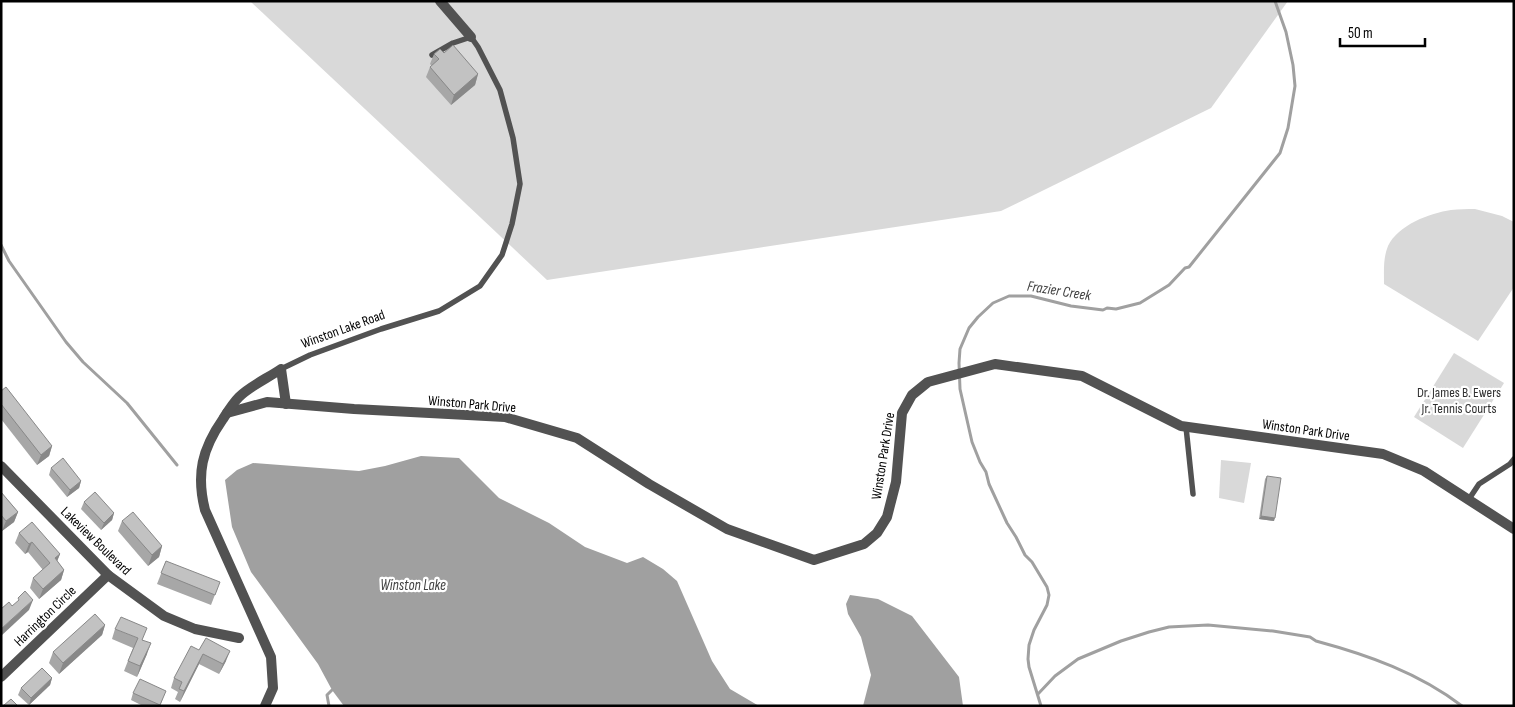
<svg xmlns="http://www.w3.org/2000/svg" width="1515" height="707" font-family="'Sofia Sans Condensed',sans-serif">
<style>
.green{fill:#d9d9d9}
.water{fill:#a0a0a0}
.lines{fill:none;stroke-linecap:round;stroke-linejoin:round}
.stream{stroke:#a0a0a0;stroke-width:3}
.lane{stroke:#525252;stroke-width:5.5}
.street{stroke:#525252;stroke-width:10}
.wall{fill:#a7a7a7}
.shaded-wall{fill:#888}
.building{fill:#c2c2c2;stroke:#888}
.labels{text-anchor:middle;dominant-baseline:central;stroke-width:4.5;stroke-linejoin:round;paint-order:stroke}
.street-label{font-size:14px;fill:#000;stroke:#fff}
.park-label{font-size:14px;fill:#303030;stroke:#fff}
.water-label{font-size:15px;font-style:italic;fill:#414141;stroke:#fff}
</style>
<rect width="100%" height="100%" fill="#fff"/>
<!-- green -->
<g class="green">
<polygon points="250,1 1288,1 1211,108 1001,211 547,280"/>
<path d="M1475,209L1502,216L1514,222V287L1478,341L1384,284C1384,271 1383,258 1388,246C1398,225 1430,213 1451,210C1459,209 1467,209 1475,209Z"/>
<polygon points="1454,353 1504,383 1463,448 1414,417"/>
<polygon points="1221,460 1251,463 1244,503 1219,498"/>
</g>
<!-- water -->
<g class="water">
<polygon points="421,456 459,458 499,498 549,523 585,547 627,563 643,557 663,569 677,581 712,661 730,689 759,706 344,706 332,690 318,664 251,572 232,527 225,480 237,470 253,463 359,471 385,466"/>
<polygon points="850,595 878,599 912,616 959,677 963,706 863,706 871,675 861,637 848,614 846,604"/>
</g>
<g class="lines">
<!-- stream -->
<g class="stream">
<polyline points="1,245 9,261 66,342 83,362 127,403 177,465"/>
<path d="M1038,694L1055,676L1078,659L1121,641L1149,632L1169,627L1208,625L1273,631L1310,637L1316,641C1368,655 1419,673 1462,706"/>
<polyline points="329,706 327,695 332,690"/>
<polyline points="1041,706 1029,667 1028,659 1029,645 1034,630 1047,605 1049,595 1047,587 1032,562 1025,555 1016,537 1007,523 989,484 986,472 980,462 972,442 960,389 959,363 960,349 969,328 978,317 993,303 1009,296 1031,296 1071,306 1103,310 1107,308 1116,309 1140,303 1169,285 1185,268 1189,267 1280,153 1288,128 1295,86 1293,65 1286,32 1275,1"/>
</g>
<!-- lane -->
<g class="lane">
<polyline points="281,369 310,355 381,329 439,311 480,286 502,255 512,224 520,184 513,138 500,90 478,47 471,37 453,43 432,55"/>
<polyline points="1186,427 1193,494"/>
<polyline points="1469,499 1479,484 1510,464 1514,459"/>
</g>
<!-- street -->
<g class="street">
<polyline points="440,1 471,37"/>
<polyline points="227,413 267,402 354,409 505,417 577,438 649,484 727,529 814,560 864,544 877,533 887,517 896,482 902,413 912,395 928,382 995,364 1082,376 1181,426 1383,454 1424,471 1514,529"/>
<polyline points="1,466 108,575 164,616 195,629 239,638"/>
<polyline points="1,677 108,575"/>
<path d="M265,706L273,688L271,657L205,510C196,474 202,449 223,419C228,411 233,403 239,397C250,386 268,378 281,369L286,404"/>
</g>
</g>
<!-- wall -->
<g class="wall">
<polygon points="444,53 478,74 475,85 451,105 426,77 430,67 432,66 430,64 434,54"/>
<polygon points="1,391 52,446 49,456 37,465 1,419"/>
<polygon points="51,468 81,481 79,488 67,497 49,475"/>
<polygon points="1267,476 1274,521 1259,519 1265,479"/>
<polygon points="1,492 18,512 14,522 2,531 1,530"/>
<polygon points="84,502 114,513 112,520 101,530 81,509"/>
<polygon points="122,521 162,546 159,557 148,566 118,531"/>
<polygon points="19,533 60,554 57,561 64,570 61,580 39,599 30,588 33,578 43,570 28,552 25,554 15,543"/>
<polygon points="166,561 216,592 211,605 157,584"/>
<polygon points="105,625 102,635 59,674 49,663 53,652"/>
<polygon points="115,629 143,640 147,654 137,677 124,671 133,648 112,639"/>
<polygon points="199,650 226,661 219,674 199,664 180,702 175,699 178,692 171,688 174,678"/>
<polygon points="52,678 50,685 29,705 18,695 21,688"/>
<polygon points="133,693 163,698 160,706 143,706 131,700"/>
</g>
<!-- shaded-wall -->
<g class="shaded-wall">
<polygon points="478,74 475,85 451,105 454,95"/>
<polygon points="52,446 49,456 37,465 41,455"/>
<polygon points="81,481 79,488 67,497 70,490"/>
<polygon points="18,512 14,522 2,531 6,521"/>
<polygon points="114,513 112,520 101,530 104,523"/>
<polygon points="1261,516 1275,518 1274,521 1259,519"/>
<polygon points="32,542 28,552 25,554 29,544"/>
<polygon points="162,546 159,557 148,566 152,555"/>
<polygon points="60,554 56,564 55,558"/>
<polygon points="64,570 61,580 39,599 43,589"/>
<polygon points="33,600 29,610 1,636 1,629"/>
<polygon points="105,625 102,635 59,674 63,663"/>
<polygon points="151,643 147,654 137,677 140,666"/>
<polygon points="230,651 226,661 219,674 223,664"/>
<polygon points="203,654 199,664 180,702 184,691"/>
<polygon points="52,678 50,685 29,705 31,698"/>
</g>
<!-- building -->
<g class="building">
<polygon points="453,45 478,74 454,95 430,67 439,59 434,54 440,49 444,53"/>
<polygon points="6,387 52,446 41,455 1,404 1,391"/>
<polygon points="63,458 81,481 70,490 51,468"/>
<polygon points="1267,476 1281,478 1275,518 1261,516"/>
<polygon points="1,492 18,512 6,521 1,515"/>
<polygon points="95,492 114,513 104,523 84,502"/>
<polygon points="133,512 162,546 152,555 122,521"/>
<polygon points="32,522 60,554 55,558 64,570 43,589 33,578 50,563 32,542 29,544 19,533"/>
<polygon points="166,561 220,582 215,595 161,573"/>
<polygon points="25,591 33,600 1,629 1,609 9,602 12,606 19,600 18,598"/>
<polygon points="95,614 105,625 63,663 53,652"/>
<polygon points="121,617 147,628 142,640 151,643 140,666 128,661 138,638 115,629"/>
<polygon points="206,638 230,651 223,664 203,654 184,691 179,689 182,682 174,678 191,646 199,650"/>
<polygon points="42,668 52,678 31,698 21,688"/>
<polygon points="140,679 166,691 160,705 133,693"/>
<polygon points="11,699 18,706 3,706"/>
</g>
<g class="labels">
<!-- street labels -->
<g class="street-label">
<text transform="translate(343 329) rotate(-20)">Winston Lake Road</text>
<text transform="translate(472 404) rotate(5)">Winston Park Drive</text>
<text transform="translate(1306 430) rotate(8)">Winston Park Drive</text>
<text transform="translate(883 456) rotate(-81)">Winston Park Drive</text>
<text transform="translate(96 541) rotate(44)">Lakeview Boulevard</text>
<text transform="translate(45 616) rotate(-44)">Harrington Circle</text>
</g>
<!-- park labels -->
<g class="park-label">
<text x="1459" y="392">Dr. James B. Ewers<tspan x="1459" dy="16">Jr. Tennis Courts</tspan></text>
</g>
<!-- water labels -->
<g class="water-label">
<text transform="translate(1059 291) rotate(9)">Frazier Creek</text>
<text x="413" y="585">Winston Lake</text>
</g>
</g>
<!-- border -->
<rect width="1515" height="707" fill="none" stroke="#000000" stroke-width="5"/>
<!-- scale -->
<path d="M1340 38v8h85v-8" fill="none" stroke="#000000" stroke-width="2.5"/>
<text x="1348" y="38" font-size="15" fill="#000000" stroke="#ffffff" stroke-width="4" paint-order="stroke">50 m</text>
</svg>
